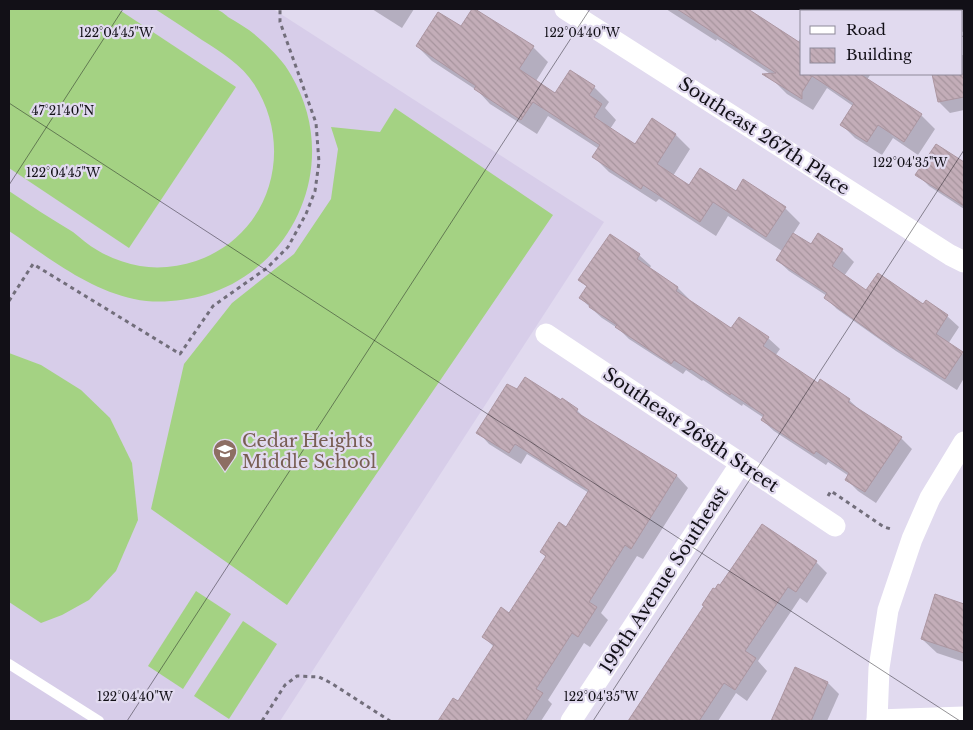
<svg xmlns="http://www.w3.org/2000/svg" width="973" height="730" font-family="'Libre Baskerville',serif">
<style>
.built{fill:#d7cde9}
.pitch{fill:#a4d283}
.shadow{fill:#0003}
.building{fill:url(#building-back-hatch);stroke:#ac96a1}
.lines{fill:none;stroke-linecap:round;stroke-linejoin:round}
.path{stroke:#726e7b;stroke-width:3;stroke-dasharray:4 4;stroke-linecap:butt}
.lane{stroke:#fff;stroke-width:10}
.street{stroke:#fff;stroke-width:21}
.ticks{fill:none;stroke:#121017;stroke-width:1;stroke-opacity:0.45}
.labels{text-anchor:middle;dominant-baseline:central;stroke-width:4.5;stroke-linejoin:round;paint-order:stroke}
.street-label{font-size:18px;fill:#121017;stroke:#e1daef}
.education-label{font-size:18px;fill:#785e54;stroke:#e1daef;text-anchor:start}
.ticks-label{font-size:12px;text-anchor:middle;fill:#121017;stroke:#e1daef;stroke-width:4.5;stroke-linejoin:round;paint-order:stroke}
</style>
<defs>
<pattern id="building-back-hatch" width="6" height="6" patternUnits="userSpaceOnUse" patternTransform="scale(1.25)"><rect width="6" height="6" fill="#c3adb8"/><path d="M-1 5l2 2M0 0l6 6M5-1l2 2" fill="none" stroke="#a6949d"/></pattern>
</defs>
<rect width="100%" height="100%" fill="#e1daef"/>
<!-- built -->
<polygon class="built" points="9,9 273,9 604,222 280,721 9,721"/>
<!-- pitch -->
<g class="pitch">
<polygon points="9,9 118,9 236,87 129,248 9,168"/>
<path d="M155,9C170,9 185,9 200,9C205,9 211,8 215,9C220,10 225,14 228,17C240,24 252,31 262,41C273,51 284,62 291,75C341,159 298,267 205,295C183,301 157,304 134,299C87,289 48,257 9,231V191C30,205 51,219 73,232C81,238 88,245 97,250C110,258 125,263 140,266C158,269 178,267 196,261C270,236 296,149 254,84C242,65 221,52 202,40C187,30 171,19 155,9Z"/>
<polygon points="395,108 553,215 287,605 151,509 184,364 232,303 294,254 331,199 338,149 331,127 380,132"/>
<polygon points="9,353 41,365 81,390 110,418 132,463 138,520 116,571 89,600 62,615 41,623 9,602"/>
<polygon points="196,591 231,614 183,689 148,666"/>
<polygon points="243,621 277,644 229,719 194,696"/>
</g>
<!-- shadow -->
<g class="shadow">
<polygon points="372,9 414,9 402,28"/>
<polygon points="473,9 533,47 548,62 536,81 556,94 594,87 609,102 605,108 616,120 610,129 635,145 652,119 676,135 690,149 673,176 690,187 736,193 785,208 800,223 793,234 811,246 842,250 854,262 844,276 866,292 924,306 947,316 959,327 948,344 964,355 964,378 957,390 896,351 837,309 826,298 827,296 789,271 777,260 782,251 728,216 716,236 659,199 656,202 609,172 594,157 599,149 548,116 537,134 490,104 478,91 432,61 417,46 461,28"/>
<polygon points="666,9 745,9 798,42 802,36 802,74 868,74 870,75 867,80 921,115 935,129 918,155 893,138 882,155 855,138 841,124 853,106 827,88 813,110 787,94 773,80 775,77 717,39 716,41"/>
<polygon points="911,9 964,9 964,31 962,32 962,11 911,11"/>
<polygon points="962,55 964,55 964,110 950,113 939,102 933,74 962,74"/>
<polygon points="936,145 964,164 964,209 929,186 917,174"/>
<polygon points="639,255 651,266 649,269 678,288 689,299 688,301 732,330 768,338 780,349 775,356 818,384 820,381 849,400 861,411 901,438 912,449 876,503 858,491 847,480 849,476 828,462 826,465 774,431 762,420 764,418 743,404 742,406 703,380 702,381 686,370 683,374 629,339 619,329 602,318 592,309 580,298 587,287 580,280"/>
<polygon points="517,391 577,410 588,422 677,476 688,488 643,559 637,556 601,613 608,620 590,647 584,643 548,700 552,704 541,721 440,721 454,700 458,703 494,647 484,637 510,614 546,557 541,552 566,528 589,493 527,454 521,464 489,444 478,432"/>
<polygon points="816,562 827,573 807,603 800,598 758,661 767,671 747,701 736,693 718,721 629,721 705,606"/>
<polygon points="936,596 964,605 964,662 937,653 922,639"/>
<polygon points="828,683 839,694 827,721 776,721 773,718"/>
</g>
<!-- building -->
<g class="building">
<polygon points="472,9 475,9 534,46 519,69 555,93 570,70 595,86 589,95 602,104 594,117 635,144 652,118 676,134 657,164 689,185 700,168 736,191 743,179 786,207 766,237 713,202 700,222 643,185 641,189 592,157 600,145 533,102 521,120 474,89 476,86 416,46 438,12 461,26"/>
<polygon points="677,9 748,9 802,44 802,74 860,74 922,114 904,142 878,125 867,142 840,125 854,103 812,76 802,92 802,99 762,74 776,73"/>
<polygon points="932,74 964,74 964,97 938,102"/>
<polygon points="936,144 964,162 964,206 915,175"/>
<polygon points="793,233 811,244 818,233 843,249 832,266 866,290 878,273 923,304 926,300 948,315 936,334 963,352 945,379 880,338 824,298 827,293 776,260"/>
<polygon points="610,234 640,254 637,259 678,287 676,291 731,328 739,317 769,337 763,346 818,383 820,379 850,399 848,402 902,437 865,492 845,480 849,473 816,451 814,454 761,420 764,415 731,393 730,395 691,369 690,370 674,360 671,364 615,327 617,325 589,307 590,305 579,298 587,286 578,280"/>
<polygon points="525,377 561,400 562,398 578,409 576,412 677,475 631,549 625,545 589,602 597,607 578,637 572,633 536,689 543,693 525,721 438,721 453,698 458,701 494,645 482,637 501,607 509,613 546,556 540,552 559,522 566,527 589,490 515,444 509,453 476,433 507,384 517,389"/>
<polygon points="762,524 817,561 796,592 788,587 745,651 756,658 735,690 724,683 699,721 628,721 704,606 702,605 713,588 715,589 718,584 720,585"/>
<polygon points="935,594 964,604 964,653 921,639"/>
<polygon points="795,667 828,682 811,721 771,721"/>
</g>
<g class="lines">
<!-- path -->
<g class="path">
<polyline points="9,301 33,264 180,354 213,306 267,268 288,247 306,214 315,191 319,162 316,123 280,22 280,9"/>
<polyline points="828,496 831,491 884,527 891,529"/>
<polyline points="262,721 285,685 297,676 319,677 331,683 390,721"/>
</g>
<!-- lane -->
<polyline class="lane" points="9,664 99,721"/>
<!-- street -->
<g class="street">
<polyline points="565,9 950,255 964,262"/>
<polyline points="546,334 835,526"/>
<polyline points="877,720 964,717"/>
<polyline points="571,721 741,463"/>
<polyline points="877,721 879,668 888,610 912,539 930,498 964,442"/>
</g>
</g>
<!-- ticks -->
<path class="ticks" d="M920,9L924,11M962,36L964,37M9,103L960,721M9,185L123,9M127,721L590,9M593,721L964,150"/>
<!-- icons -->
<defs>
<g id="school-pin" transform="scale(1.25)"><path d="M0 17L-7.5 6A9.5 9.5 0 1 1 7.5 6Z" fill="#8d6e63" stroke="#e1daef"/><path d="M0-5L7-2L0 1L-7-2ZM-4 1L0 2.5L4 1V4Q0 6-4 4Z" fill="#fff"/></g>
</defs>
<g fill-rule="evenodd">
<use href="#school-pin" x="225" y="451"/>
</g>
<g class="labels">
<!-- street labels -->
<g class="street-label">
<text transform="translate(764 136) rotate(33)">Southeast 267th Place</text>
<text transform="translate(691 430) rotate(34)">Southeast 268th Street</text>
<text transform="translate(664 580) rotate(-57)">199th Avenue Southeast</text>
</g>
<!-- education labels -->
<g class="education-label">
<text x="242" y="441">Cedar Heights<tspan x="242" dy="21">Middle School</tspan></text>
</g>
</g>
<g class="ticks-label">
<text x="582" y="37">122°04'40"W</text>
<text x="116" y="37">122°04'45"W</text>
<text x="63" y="115">47°21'40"N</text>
<text x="910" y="167">122°04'35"W</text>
<text x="63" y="177">122°04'45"W</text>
<text x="135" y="701">122°04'40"W</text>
<text x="601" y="701">122°04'35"W</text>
</g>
<!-- border -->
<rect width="973" height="730" fill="none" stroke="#121017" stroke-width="20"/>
<!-- legend -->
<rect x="800" y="10" width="162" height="65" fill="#e1daef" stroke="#8e8999"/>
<rect x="810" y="26" width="25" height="8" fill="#ffffff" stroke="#8e8999"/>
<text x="846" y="35" font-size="15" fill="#121017">Road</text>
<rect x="810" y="48" width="25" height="15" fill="url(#building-back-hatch)" stroke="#8e8999"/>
<text x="846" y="60" font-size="15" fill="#121017">Building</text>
</svg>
